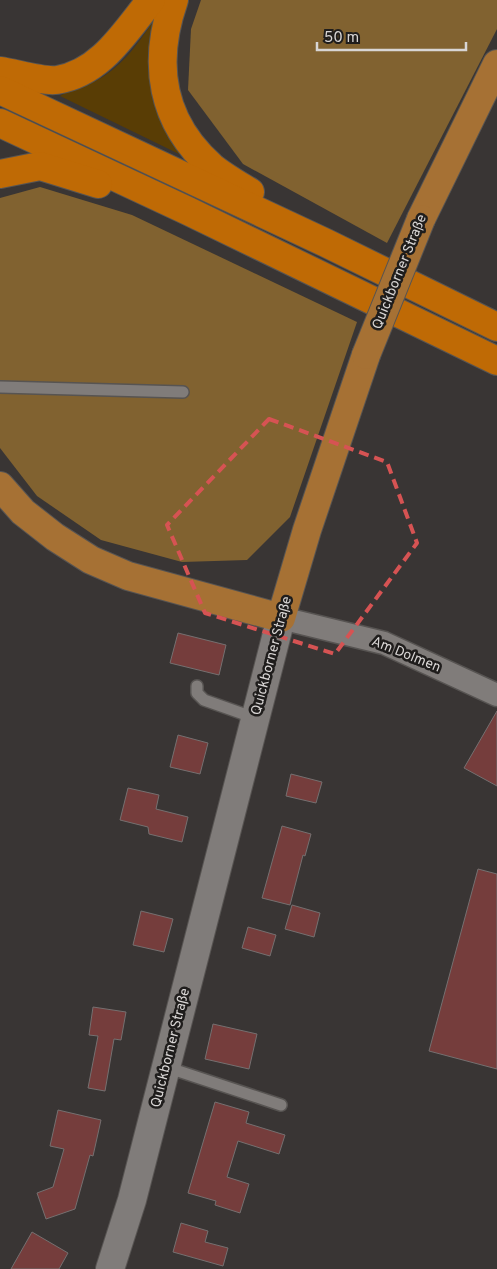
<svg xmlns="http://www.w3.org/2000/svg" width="497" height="1269" font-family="Overpass,sans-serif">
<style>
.green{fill:#593d05}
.forest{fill:#816230}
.building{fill:#753d3c;stroke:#757070}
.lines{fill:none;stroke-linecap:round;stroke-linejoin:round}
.lane-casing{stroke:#575452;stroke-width:14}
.street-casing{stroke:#575452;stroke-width:25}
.secondary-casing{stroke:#575452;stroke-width:30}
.primary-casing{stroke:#575452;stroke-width:30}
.highway-casing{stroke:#575452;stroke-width:30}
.lane{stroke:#807c7a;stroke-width:11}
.street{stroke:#807c7a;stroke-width:22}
.secondary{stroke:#807c7a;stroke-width:28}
.primary{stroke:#a67134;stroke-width:28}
.highway{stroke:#bf6a05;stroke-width:28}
.primary-bridge-casing{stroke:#575452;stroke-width:30;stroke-linecap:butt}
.primary-bridge{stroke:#a67134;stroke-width:28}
.marked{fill:none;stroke:#d65353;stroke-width:4;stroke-dasharray:10 6;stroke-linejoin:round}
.labels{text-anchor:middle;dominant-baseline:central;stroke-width:5;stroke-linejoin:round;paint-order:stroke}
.street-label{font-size:14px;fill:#d8d5d4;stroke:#1f1d1c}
</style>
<rect width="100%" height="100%" fill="#393534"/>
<!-- green -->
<path class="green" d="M155,18L181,153L179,154L60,96C71,88 87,86 99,79C123,66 141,40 155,18Z"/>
<!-- forest -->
<g class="forest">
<polygon points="201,0 497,0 497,29 387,243 243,164 188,90 191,29"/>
<polygon points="40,187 132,215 357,322 290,517 247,560 182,562 101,540 37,496 0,448 0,198"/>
</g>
<!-- building -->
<g class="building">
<polygon points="178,633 226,645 219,675 170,663"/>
<polygon points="497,711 497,786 464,768"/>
<polygon points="178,735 208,743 200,774 170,767"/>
<polygon points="291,774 322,782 316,803 286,796"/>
<polygon points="128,788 159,795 156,809 188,817 182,842 149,834 148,827 120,820"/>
<polygon points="282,826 311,834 305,856 303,855 290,905 262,898"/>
<polygon points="478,869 497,874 497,1069 429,1051"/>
<polygon points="292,905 320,913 314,937 285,929"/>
<polygon points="141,911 173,919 164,952 133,945"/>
<polygon points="248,927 276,935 270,956 242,948"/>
<polygon points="93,1007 126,1012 121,1040 114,1039 105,1091 88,1088 98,1036 89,1035"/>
<polygon points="213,1024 257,1034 249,1069 205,1059"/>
<polygon points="215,1102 249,1112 246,1123 285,1135 279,1154 238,1141 227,1177 249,1184 240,1213 215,1205 216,1201 188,1193"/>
<polygon points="58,1110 101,1120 93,1156 90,1155 75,1209 46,1219 37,1193 53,1187 64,1149 50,1146"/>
<polygon points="181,1223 208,1231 205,1242 228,1248 223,1266 173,1252"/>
<polygon points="32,1232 68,1253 59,1269 11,1269"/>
</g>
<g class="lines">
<!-- lane casing -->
<g class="lane-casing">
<g id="lane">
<polyline points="0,387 183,392"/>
<polyline points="197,686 197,693 204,700 255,718"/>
<polyline points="166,1067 281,1105"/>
</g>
</g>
<!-- street casing -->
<g class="street-casing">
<polyline id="street" points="281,618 384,643 497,695"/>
</g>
<!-- secondary casing -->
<g class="secondary-casing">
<polyline id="secondary" points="110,1269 132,1200 281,618"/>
</g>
<!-- primary casing -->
<g class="primary-casing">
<g id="primary">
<polyline points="421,219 497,64"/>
<polyline points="0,486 23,512 55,537 91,560 128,576 281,618 307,530 366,355"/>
</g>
</g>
<!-- highway casing -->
<g class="highway-casing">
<g id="highway">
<path d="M174,0C152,63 161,122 212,167C223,176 237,184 250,192"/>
<path d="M0,71C15,73 43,82 57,80C101,73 125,32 151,0"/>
<polyline points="0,90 326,243 497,327"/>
<polyline points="0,123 188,211 497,361"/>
<polyline points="0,174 40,166 98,184"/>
</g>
</g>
<!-- lane -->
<use href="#lane" class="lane"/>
<!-- street -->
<use href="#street" class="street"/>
<!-- secondary -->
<use href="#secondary" class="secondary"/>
<!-- primary -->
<use href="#primary" class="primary"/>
<!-- highway -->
<use href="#highway" class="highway"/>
<!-- primary-bridge casing -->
<g class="primary-bridge-casing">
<polyline id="primary-bridge" points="366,355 421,219"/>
</g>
<!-- primary-bridge -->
<use href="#primary-bridge" class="primary-bridge"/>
</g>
<!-- marked area -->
<path class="marked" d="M269,419L387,462L417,543L335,654L205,613L167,525Z"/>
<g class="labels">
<!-- street labels -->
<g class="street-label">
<text transform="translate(400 272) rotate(-68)">Quickborner Straße</text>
<text transform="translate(406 655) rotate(22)">Am Dolmen</text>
<text transform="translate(272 656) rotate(-75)">Quickborner Straße</text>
<text transform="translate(171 1048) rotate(-76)">Quickborner Straße</text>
</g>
</g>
<!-- scale -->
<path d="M317 42v8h149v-8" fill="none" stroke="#d8d5d4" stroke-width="2.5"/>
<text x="324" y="42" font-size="15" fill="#d8d5d4" stroke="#1f1d1c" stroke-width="4" paint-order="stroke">50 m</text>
</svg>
